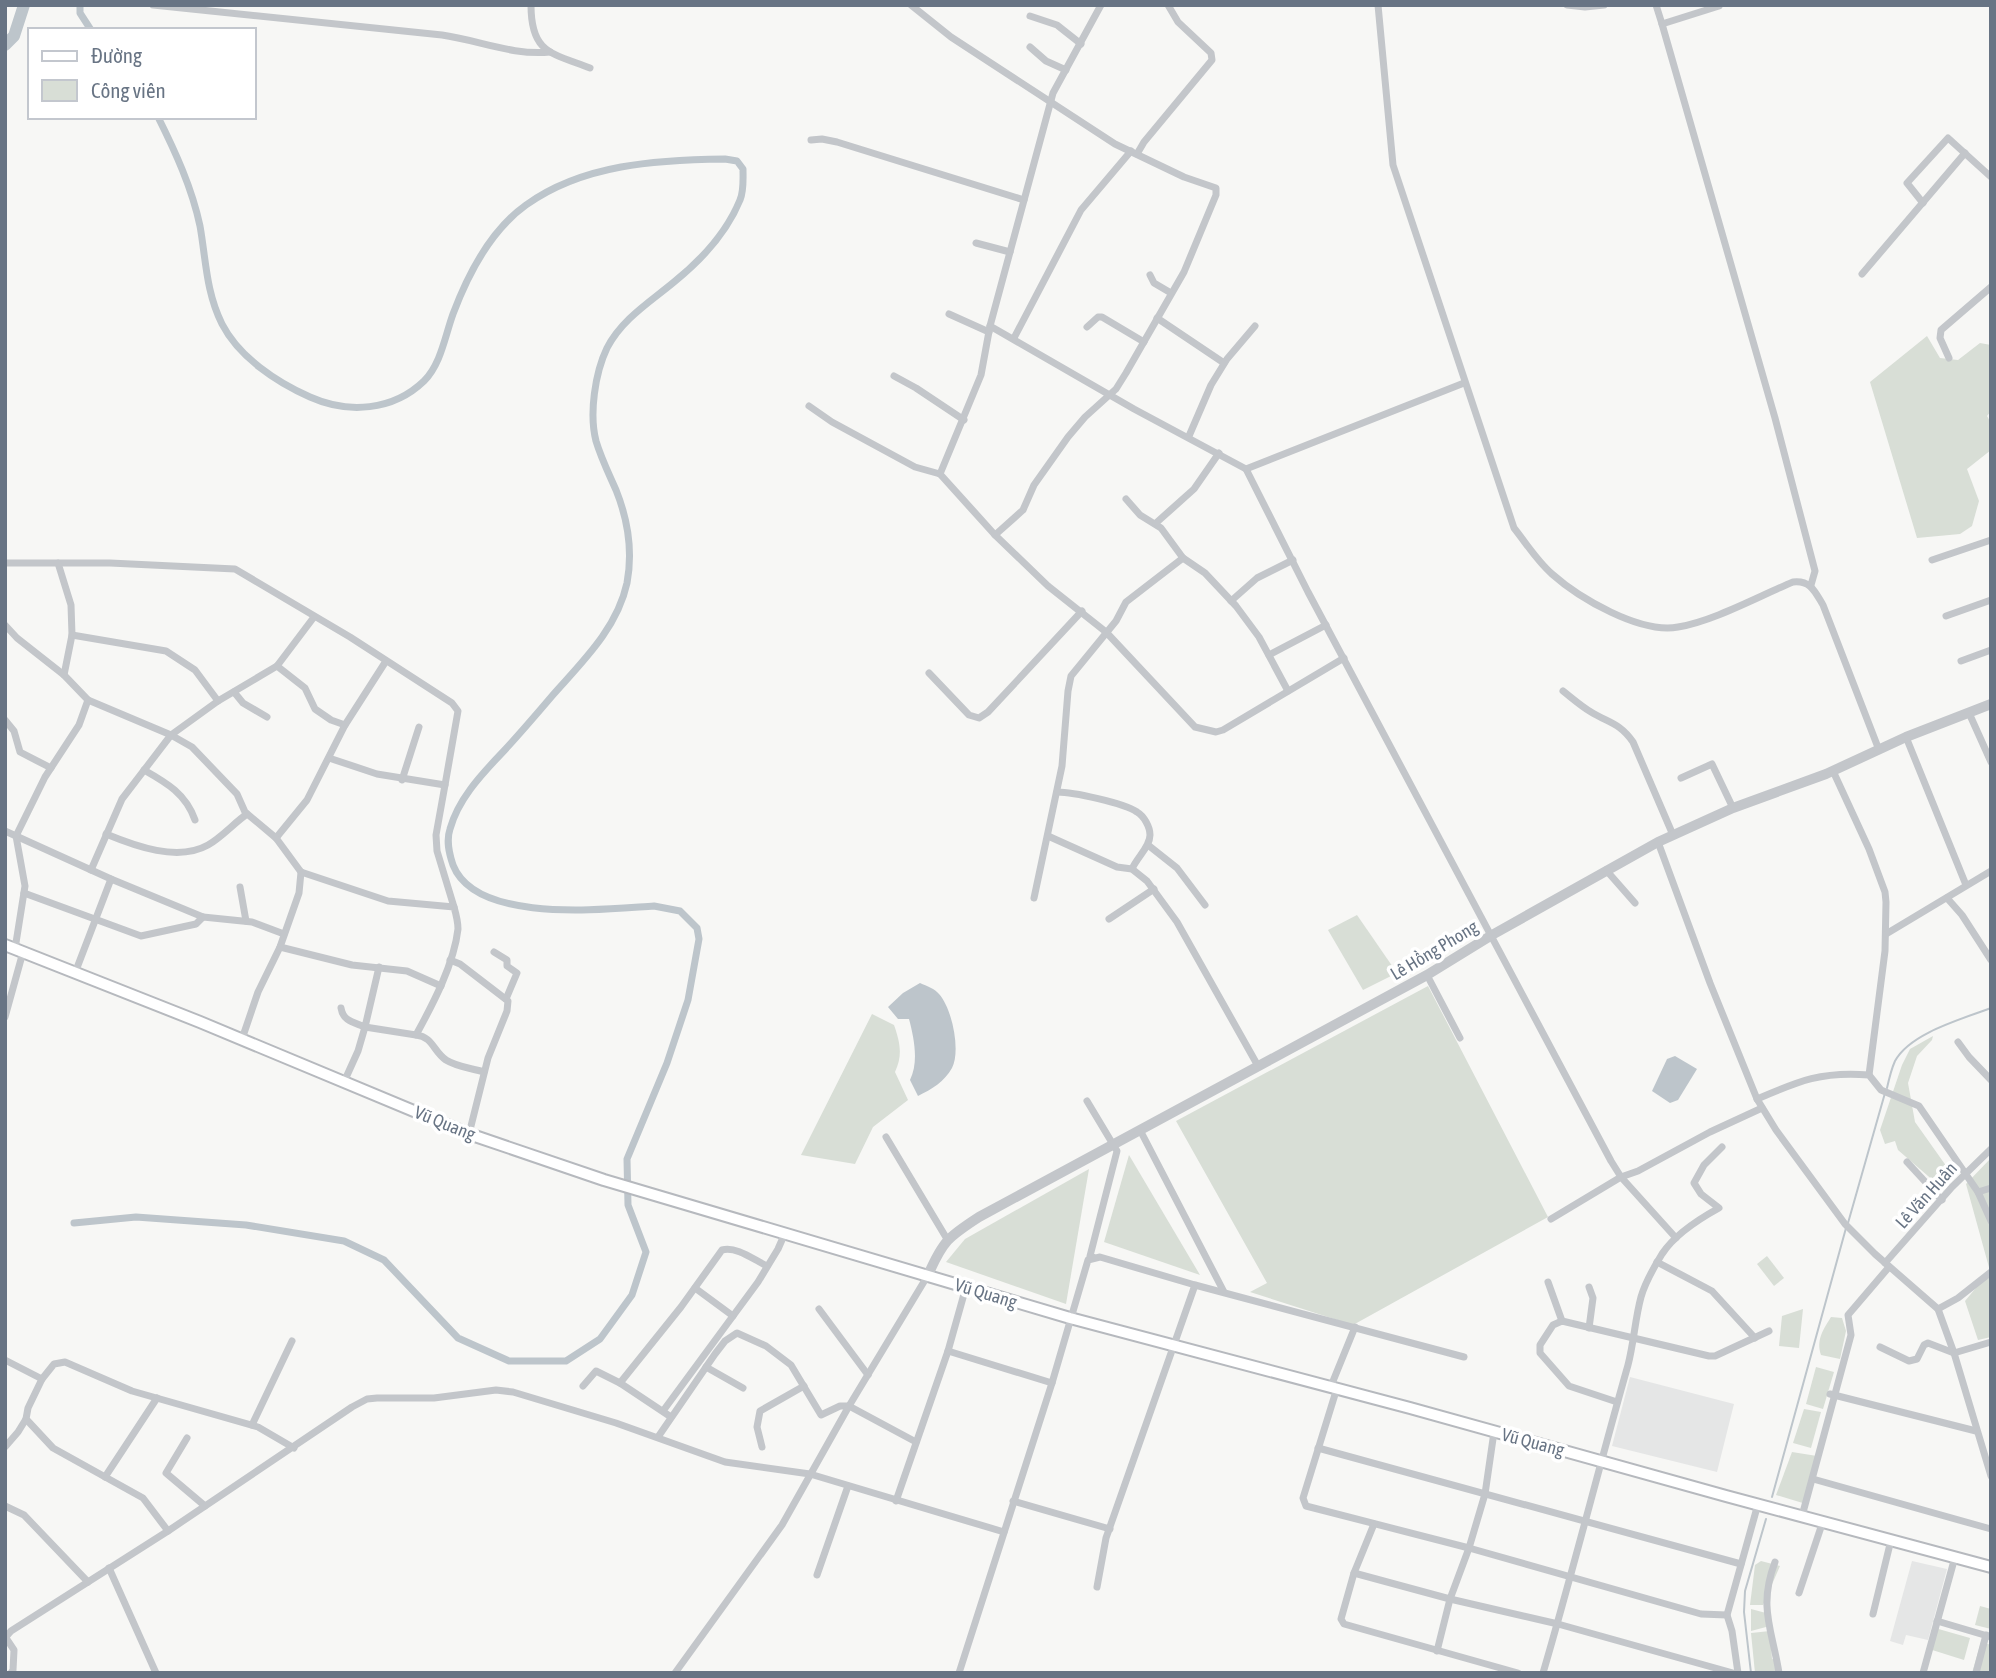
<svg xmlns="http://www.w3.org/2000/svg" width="1996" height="1678" font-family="'Asap Condensed',sans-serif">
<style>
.built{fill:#e5e6e6}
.green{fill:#d8ded6}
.water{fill:#bdc5cb}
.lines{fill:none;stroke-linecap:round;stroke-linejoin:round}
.stream{stroke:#bdc5cb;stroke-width:2}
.canal{stroke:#bdc5cb;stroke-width:7}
.river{stroke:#bdc5cb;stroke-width:12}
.secondary-casing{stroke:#b6b9be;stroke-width:14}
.minor{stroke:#c3c6ca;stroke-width:7}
.tertiary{stroke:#c3c6ca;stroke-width:10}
.secondary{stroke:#fff;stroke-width:10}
.labels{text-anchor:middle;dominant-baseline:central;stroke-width:7;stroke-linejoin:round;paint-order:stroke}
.street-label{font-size:18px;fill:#687484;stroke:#fff}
</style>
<rect width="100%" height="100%" fill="#f7f7f5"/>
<!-- built -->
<g class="built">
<polygon points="1630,1377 1734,1404 1717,1472 1612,1446"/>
<polygon points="1912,1561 1947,1569 1928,1640 1906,1635 1903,1645 1890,1641"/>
</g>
<!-- green -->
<g class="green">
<polygon points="1927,336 1940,358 1958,360 1980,343 1991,345 1991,411 1987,416 1991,423 1991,450 1967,469 1979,501 1972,526 1960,534 1917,538 1870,382"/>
<polygon points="1357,915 1397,973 1363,990 1328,930"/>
<polygon points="1428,986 1548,1217 1353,1325 1250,1292 1267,1283 1176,1121"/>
<path d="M872,1014L894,1025C900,1042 903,1055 895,1072L908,1100L873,1127L855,1164L801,1155Z"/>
<polygon points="1933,1036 1932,1040 1917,1056 1908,1083 1915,1122 1954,1177 1943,1189 1898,1150 1895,1141 1885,1144 1880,1130 1902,1065 1910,1049"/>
<polygon points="1129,1155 1200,1275 1104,1242"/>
<polygon points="1991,1158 1991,1337 1978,1340 1965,1301 1990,1271 1966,1184"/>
<polygon points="1089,1169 1066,1304 946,1262 965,1239"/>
<polygon points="1767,1256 1784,1278 1774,1286 1757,1264"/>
<polygon points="1803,1309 1799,1348 1779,1346 1782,1316"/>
<path d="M1831,1317L1842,1318L1846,1331L1840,1359L1821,1355C1816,1340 1823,1330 1831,1317Z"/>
<polygon points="1816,1367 1834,1372 1823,1409 1806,1404"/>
<polygon points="1804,1409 1821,1412 1811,1448 1793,1443"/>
<polygon points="1792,1452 1817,1456 1806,1504 1776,1495"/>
<polygon points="1761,1561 1780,1566 1763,1605 1750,1605 1755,1565"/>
<polygon points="1980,1606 1991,1609 1991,1629 1975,1625"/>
<polygon points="1751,1609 1766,1613 1766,1627 1751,1631"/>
<polygon points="1935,1628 1970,1638 1964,1660 1929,1649"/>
<polygon points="1770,1631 1772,1659 1777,1660 1778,1673 1755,1673 1751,1633"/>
<polygon points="1981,1642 1991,1645 1991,1673 1972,1673"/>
</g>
<!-- water -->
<g class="water">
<path d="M920,983C927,986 935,989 939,994C952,1008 961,1051 952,1068C944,1082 932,1089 918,1096L910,1080C919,1062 914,1038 909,1019H898L888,1007L903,993Z"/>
<polygon points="1675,1056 1697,1069 1678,1100 1670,1103 1652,1091 1667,1059"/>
</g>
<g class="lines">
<!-- stream -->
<g class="stream">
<path d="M1887,1088C1889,1079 1891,1070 1895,1061C1910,1033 1962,1019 1991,1008"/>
<polyline points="1848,1223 1885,1093"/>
<polyline points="1772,1497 1846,1228"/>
<polyline points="1751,1673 1744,1612 1745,1591 1766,1519"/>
</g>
<!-- canal -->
<g class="canal">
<polyline points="80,5 80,13 91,30"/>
<path d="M74,1223L136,1217L246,1225L344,1241L384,1260L458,1338L509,1361H566L600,1339L632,1295L646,1252L628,1205L627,1159L667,1063L688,1000L699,939L697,928L680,911L654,906C604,909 476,924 453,865C449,853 446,841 450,829C458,800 480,776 500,755C518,736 535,716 552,696C582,662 617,629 627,583C633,551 628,520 616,490C609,474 601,458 596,441C589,414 595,373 607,348C622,319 650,302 674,282C700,261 727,232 740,200C744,191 743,179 743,169L737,161L725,159C656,160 583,164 526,205C491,230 468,274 453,314C445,336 441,364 424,381C393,411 348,414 310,397C276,382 239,357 222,324C206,292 206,260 200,226C192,188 175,151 158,117"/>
</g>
<!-- river -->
<polyline class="river" points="5,45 14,36 24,5"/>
<!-- secondary casing -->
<g class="secondary-casing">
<polyline id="secondary" points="5,945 200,1022 469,1134 604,1180 1070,1318 1410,1408 1726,1496 1991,1567"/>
</g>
<!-- minor -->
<g class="minor">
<path d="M153,5L442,35C478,40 514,56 550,52"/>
<path d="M531,5C531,53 551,53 590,68"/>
<polyline points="911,5 951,37 1115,144 1184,177 1216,188 1216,195 1184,272 1126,373 1116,389 1085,417 1068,437 1034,485 1023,510 995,535"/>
<path d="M1378,5L1393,165L1514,528C1526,543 1537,561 1552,574C1579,598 1640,634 1678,627C1714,621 1759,596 1793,582C1811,580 1815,592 1823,605L1879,750"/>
<polyline points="1567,5 1585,7 1604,5"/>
<polyline points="1656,5 1662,24 1719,6"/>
<polyline points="1030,16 1057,25 1081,44"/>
<polyline points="1662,24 1775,418 1815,571 1811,585"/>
<polyline points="1030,47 1046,61 1066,70"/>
<polyline points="811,140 822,139 837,142 1024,200"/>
<polyline points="1137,154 1144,142 1212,60 1211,53 1178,22 1168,5"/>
<polyline points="1923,203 1907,183 1948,138 1991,177"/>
<polyline points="976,243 1010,252"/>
<polyline points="1862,274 1965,153"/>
<polyline points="1150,275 1154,283 1171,293"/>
<polyline points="949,314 989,332"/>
<polyline points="1157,318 1224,363"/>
<polyline points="990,326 1134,409 1246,469 1308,592 1611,1161 1621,1177 1676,1238"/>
<polyline points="1087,327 1098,317 1102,317 1144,342"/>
<polyline points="1014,338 1081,210 1131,151"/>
<polyline points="1949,358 1940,338 1941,330 1991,287"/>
<polyline points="894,376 916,388 964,420"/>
<polyline points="809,406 832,422 915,467 940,474 995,535 1048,586 1106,632 1195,727 1216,732 1223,730 1344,658"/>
<polyline points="1189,436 1211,385 1227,359 1255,326"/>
<polyline points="1246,469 1464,383"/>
<polyline points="940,474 981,375 990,326 1053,93 1101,5"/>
<polyline points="1126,499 1140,515 1161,528 1183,558 1205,573 1236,606 1259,637 1288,691"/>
<polyline points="1156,523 1194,489 1219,453"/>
<polyline points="1932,560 1991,540"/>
<polyline points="5,563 110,563 235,569 350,637 452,703 458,711 445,785 377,774 329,758"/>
<polyline points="58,563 71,605 72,635 64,675"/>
<polyline points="1231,601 1257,578 1293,560"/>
<polyline points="1946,616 1991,600"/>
<polyline points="5,625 17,638 64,675 88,700"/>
<polyline points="72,635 166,651 195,670 218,701"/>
<polyline points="1269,655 1326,625"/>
<polyline points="1961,661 1991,650"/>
<polyline points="277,666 305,688 315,709 331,720 345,725"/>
<polyline points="929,673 969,715 979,718 988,712 1082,611"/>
<path d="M1563,691C1572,698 1581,706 1591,712C1609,723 1620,723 1633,742L1673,835"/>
<polyline points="234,692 243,703 267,717"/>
<polyline points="1969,713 1991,762"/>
<polyline points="5,720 14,731 20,752 51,768"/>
<polyline points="1906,737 1966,885"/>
<path d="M144,770C167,783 186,794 195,820"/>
<polyline points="1833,771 1869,849 1885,892 1886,902 1885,951 1869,1075"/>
<polyline points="1681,778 1712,764 1733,808"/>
<polyline points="402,780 419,727"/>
<polyline points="445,785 436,835 437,851 454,907"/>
<path d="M1057,792C1073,792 1124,803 1137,812C1144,816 1150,827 1150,835C1150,847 1137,857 1132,869"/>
<polyline points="5,831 111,879 203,917 196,924 141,936 24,893"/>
<path d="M106,834C135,846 178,862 208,845C222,837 234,823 247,814"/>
<polyline points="1048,836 1117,867 1132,869 1147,881 1177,922 1258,1066"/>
<polyline points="276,838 307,800 345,725 386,661"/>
<polyline points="1658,842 1710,983 1757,1099 1776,1130 1845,1224 1875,1254 1938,1309 1954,1353 1991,1476"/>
<polyline points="1148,845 1177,868 1205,905"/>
<polyline points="91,870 122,799 171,735 218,701 277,666 314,617"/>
<polyline points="1606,870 1635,903"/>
<polyline points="240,887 246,921"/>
<polyline points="1034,898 1062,766 1068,691 1071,676 1116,621 1126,602 1183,558"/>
<polyline points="1947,898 1962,915 1991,960"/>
<polyline points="203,917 252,922 284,934"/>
<polyline points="1109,919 1154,889"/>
<polyline points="1886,934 1991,871"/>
<polyline points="280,947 352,965 407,971 441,986"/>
<path d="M15,949L25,886L16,836L45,777L79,725L88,700L171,735L192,747L237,794L245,812L276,838L301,872L388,901L454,907C456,914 458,922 458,929C454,964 433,1004 416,1035L365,1027L358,1051L344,1082"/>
<polyline points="494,952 507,960 507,966 517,973 506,999"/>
<polyline points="450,960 460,964 508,1001 507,1011 488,1058 469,1134"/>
<polyline points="75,973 111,879"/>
<polyline points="1427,975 1460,1038"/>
<path d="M341,1008C343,1021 353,1022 365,1027L379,967"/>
<polyline points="5,1017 23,952"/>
<path d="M416,1035C433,1037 433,1051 446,1060C457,1067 471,1068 484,1072"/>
<polyline points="242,1039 258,992 280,947 299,893 301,872"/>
<polyline points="1958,1042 1969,1057 1991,1080"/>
<path d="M1757,1099C1799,1081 1822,1071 1869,1075L1881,1090L1919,1106L1978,1192L1991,1221"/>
<polyline points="1087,1101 1117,1151 1090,1256 1093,1257"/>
<polyline points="1140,1130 1224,1292"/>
<polyline points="886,1137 947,1239"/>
<polyline points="1907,1162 1942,1200"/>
<polyline points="1978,1192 1991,1188"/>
<polyline points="1551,1219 1621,1177 1638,1171 1710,1132 1762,1108"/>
<polyline points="1657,1262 1712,1291 1755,1338"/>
<polyline points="1885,1263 1952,1187 1991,1149"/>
<polyline points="1548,1282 1562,1321"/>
<polyline points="1589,1287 1593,1298 1589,1328"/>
<polyline points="695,1288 733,1316"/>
<polyline points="819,1309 868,1375"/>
<polyline points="1938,1309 1958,1298 1991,1272"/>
<polyline points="1880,1347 1909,1361 1917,1359 1924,1345 1928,1343 1954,1353 1991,1342"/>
<polyline points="948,1351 1052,1383"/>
<polyline points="5,1360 42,1379 28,1408 26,1419 53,1448 143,1498 168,1531"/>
<polyline points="706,1367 743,1388"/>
<polyline points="42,1379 54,1364 65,1362 132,1391 258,1427 294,1448"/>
<polyline points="583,1386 596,1371 620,1383"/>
<polyline points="1331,1386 1355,1327"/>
<polyline points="1337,1388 1303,1498 1306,1506 1469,1548 1701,1614 1727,1615"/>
<polyline points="1830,1394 1976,1431"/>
<polyline points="1617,1402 1569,1386 1540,1353 1540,1345 1553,1325 1562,1321 1709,1356 1715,1356 1769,1331"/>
<polyline points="663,1411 758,1282 778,1249 785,1233"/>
<path d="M671,1417L620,1383L681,1307L722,1250C737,1246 754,1260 767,1266"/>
<polyline points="252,1425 292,1341"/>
<polyline points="658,1437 715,1354 725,1341 737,1333 766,1346 791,1365 821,1415 840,1406 849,1406 916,1442"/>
<polyline points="187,1438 166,1473 205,1506"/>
<polyline points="5,1447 18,1432 26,1419"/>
<polyline points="762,1447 757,1427 760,1411 804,1386"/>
<polyline points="1318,1448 1741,1564"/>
<polyline points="105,1477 157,1398"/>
<polyline points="1813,1479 1991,1529"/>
<polyline points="896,1501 948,1351 966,1287"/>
<polyline points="1013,1501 1110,1529"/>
<polyline points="5,1506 24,1515 88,1582"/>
<polyline points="1802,1516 1851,1335 1848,1315 1889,1267"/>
<polyline points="1374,1524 1354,1573 1341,1619 1344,1624 1518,1673"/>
<path d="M1775,1562C1758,1607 1772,1629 1779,1673"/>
<polyline points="109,1568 156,1673"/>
<polyline points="1354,1573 1450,1599 1558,1624 1733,1673"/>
<polyline points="817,1575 848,1486"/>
<polyline points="1097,1587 1106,1538 1195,1285"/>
<polyline points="1799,1593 1823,1521"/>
<polyline points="1873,1614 1891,1540"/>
<polyline points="1937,1621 1991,1637"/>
<polyline points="5,1638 11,1631 168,1531 352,1407 367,1399 377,1398 434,1398 496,1390 513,1392 616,1423 725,1462 810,1474 1004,1532"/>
<polyline points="6,1638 14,1650 13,1670 11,1673"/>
<polyline points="1437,1651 1450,1599 1469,1548 1485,1494 1494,1432"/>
<polyline points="675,1673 782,1525 849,1406 928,1275"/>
<polyline points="959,1673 1052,1383 1088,1260 1100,1257 1195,1285 1464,1357"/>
<path d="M1543,1673C1573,1571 1599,1467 1628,1365C1634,1342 1635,1319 1641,1297C1645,1283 1654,1267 1662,1254C1675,1234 1699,1219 1719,1208L1701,1194L1694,1183L1704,1165L1722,1147"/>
<polyline points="1738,1673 1732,1631 1727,1615 1758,1504"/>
<polyline points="1923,1673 1955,1557"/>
<polyline points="1976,1673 1986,1635"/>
</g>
<!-- tertiary -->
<path class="tertiary" d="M928,1275C943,1241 948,1237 979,1217L1427,975L1492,935L1658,842L1733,808L1826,774L1906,737L1991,704"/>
<!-- secondary -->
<use href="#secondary" class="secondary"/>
</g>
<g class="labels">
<!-- street labels -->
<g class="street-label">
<text transform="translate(1434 950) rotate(-31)">Lê Hồng Phong</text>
<text transform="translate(445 1123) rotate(22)">Vũ Quang</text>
<text transform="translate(1926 1195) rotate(-48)">Lê Văn Huân</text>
<text transform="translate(986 1293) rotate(17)">Vũ Quang</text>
<text transform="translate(1533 1442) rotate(15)">Vũ Quang</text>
</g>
</g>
<!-- border -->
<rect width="1996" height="1678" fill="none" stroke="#687484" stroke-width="14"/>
<!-- legend -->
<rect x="28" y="28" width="228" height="91" fill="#ffffff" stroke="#c3c7ce" stroke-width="2"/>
<rect x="42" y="51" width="35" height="10" fill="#ffffff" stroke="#c3c7ce" stroke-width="2"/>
<text x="91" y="63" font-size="21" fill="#687484">Đường</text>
<rect x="42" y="80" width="35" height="21" fill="#d8ded6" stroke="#c3c7ce" stroke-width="2"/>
<text x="91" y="98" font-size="21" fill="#687484">Công viên</text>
</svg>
